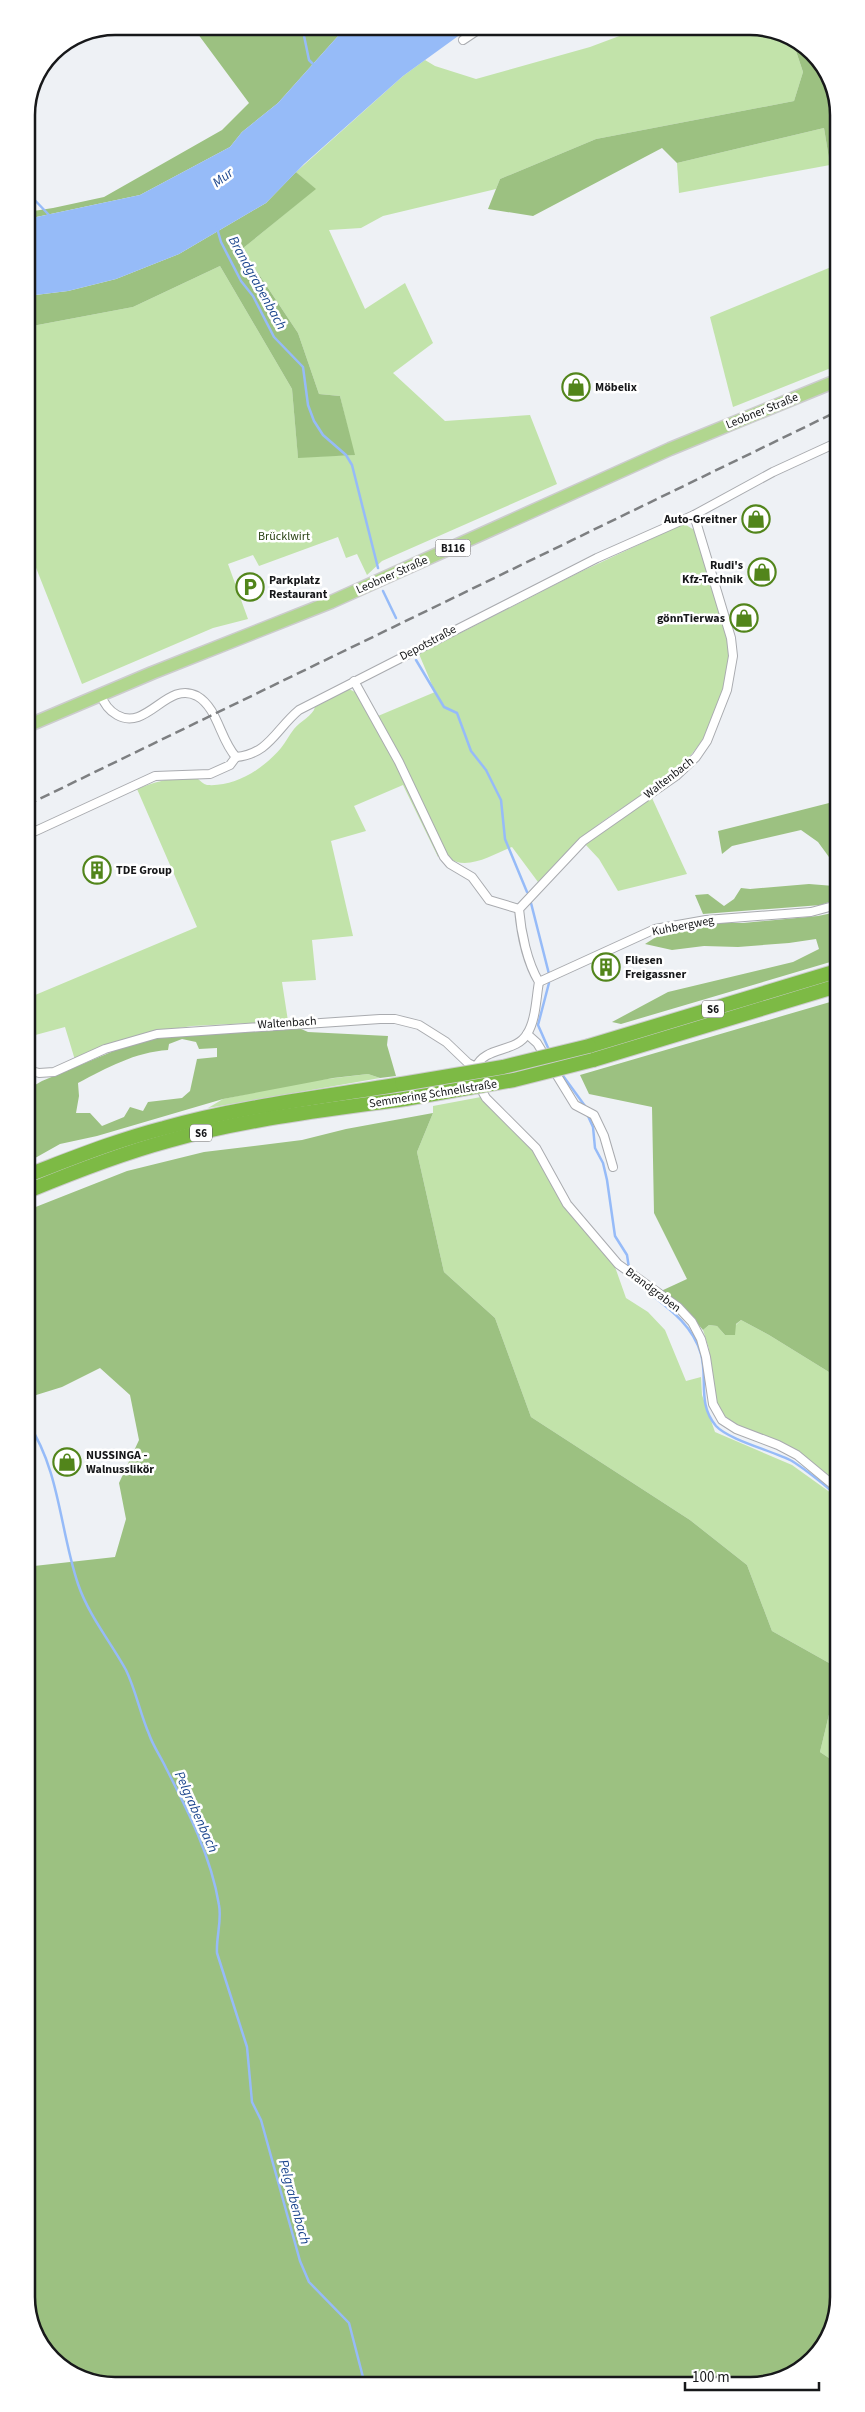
<svg xmlns="http://www.w3.org/2000/svg" width="865" height="2412" font-family="'Source Sans 3',sans-serif">
<style>
.green{fill:#c2e3aa}
.forest{fill:#9cc181;fill-rule:evenodd}
.water{fill:#96bbf8}
.lines{fill:none;stroke-linecap:round;stroke-linejoin:round}
.stream{stroke:#96bbf8;stroke-width:2.5}
.street-casing{stroke:#a9abaf;stroke-width:10}
.primary-casing{stroke:#cccccd;stroke-width:15}
.highway-casing{stroke:#cccccd;stroke-width:16}
.street{stroke:#fff;stroke-width:8}
.primary{stroke:#b1d68f;stroke-width:12}
.highway{stroke:#7dba45;stroke-width:14}
.rail{stroke:#7d7f81;stroke-width:2.5;stroke-dasharray:10 5;stroke-linecap:butt}
.highway-bridge-casing{stroke:#cccccd;stroke-width:16;stroke-linecap:butt}
.highway-bridge{stroke:#7dba45;stroke-width:14}
.labels{text-anchor:middle;dominant-baseline:central;stroke-width:5;stroke-linejoin:round;paint-order:stroke}
.shield{fill:#fff;stroke:#5d5d5f;stroke-width:1}
.shield-label{font-size:11px;font-weight:bold;fill:#17181a}
.poi-label{font-size:12px;font-weight:bold;fill:#17181a;stroke:#fff;text-anchor:start}
.street-label{font-size:12px;fill:#17181a;stroke:#fff}
.park-label{font-size:12px;fill:#294114;stroke:#fff}
.water-label{font-size:14px;font-style:italic;fill:#1d478e;stroke:#fff}
.rim{fill:none;stroke:#17181a;stroke-width:2.5}
</style>
<rect width="100%" height="100%" fill="#eef1f5"/>
<!-- green -->
<g class="green">
<polygon points="646,26 757,26 793,42 803,72 794,101 596,139 500,179 496,189 383,216 361,228 329,230 365,309 405,283 433,343 393,373 445,421 530,415 557,484 382,561 367,575 357,554 346,558 338,537 259,566 253,555 228,564 248,619 213,628 82,684 27,545 27,327 133,307 220,266 292,389 298,457 354,455 340,396 319,394 298,333 242,249 315,189 296,172 403,76 425,60 435,66 476,79 590,47"/>
<polygon points="824,128 830,165 679,193 677,163"/>
<polygon points="836,265 836,366 733,407 710,317"/>
<path d="M681,525H686L696,531L727,636C730,658 727,675 721,696C702,768 654,784 599,824C576,841 558,861 538,882L512,847C492,855 466,872 447,857L404,765L378,716L435,692L419,654L578,573Z"/>
<path d="M349,689L355,692L393,757L439,855L438,857L403,785L354,806L366,831L331,841L353,936L312,940L316,980L282,982L288,1021L192,1026L145,1033L75,1060L65,1027L28,1037V998L197,927L137,789C151,783 183,773 198,779C201,781 203,784 207,785C236,787 263,769 281,748C286,742 289,735 294,729C300,721 313,716 315,707Z"/>
<polygon points="652,798 687,874 618,891 599,859 585,844"/>
<polygon points="368,1074 380,1078 208,1108 223,1099 302,1082"/>
<polygon points="481,1097 533,1149 558,1195 614,1264 626,1298 648,1312 665,1330 686,1381 701,1377 702,1395 715,1432 792,1465 838,1498 838,1668 772,1631 747,1565 690,1520 531,1417 495,1318 444,1272 417,1152 433,1113 433,1106"/>
<polygon points="741,1320 769,1335 837,1377 838,1485 806,1457 736,1425 724,1415 713,1397 709,1349 703,1330 709,1325 717,1326 725,1335"/>
<polygon points="838,1677 838,1764 820,1752"/>
</g>
<!-- forest -->
<g class="forest">
<polygon points="192,26 347,26 278,103 242,132 230,147 140,195 27,219 27,212 53,208 104,197 222,130 249,103"/>
<polygon points="793,42 808,48 818,64 827,94 836,92 836,156 830,165 824,128 677,163 662,148 533,216 488,209 500,179 596,139 794,101 803,72"/>
<polygon points="296,172 316,189 242,249 298,333 319,394 340,396 355,455 298,458 292,389 220,266 133,307 27,327 27,296 68,291 116,279 179,254 266,203"/>
<polygon points="837,801 837,868 818,842 801,830 732,846 722,854 718,831"/>
<polygon points="809,884 834,886 837,890 837,899 821,905 703,914 695,895 708,894 724,906 734,899 741,888 750,889"/>
<polygon points="837,912 837,960 621,1024 612,1022 668,992 793,962 819,949 816,939 789,943 738,947 704,946 672,950 645,944 664,932 707,923 743,923 818,916"/>
<polygon points="837,1000 837,1377 769,1335 741,1320 736,1324 735,1335 725,1335 717,1326 709,1325 703,1330 686,1310 661,1291 687,1279 654,1213 652,1107 589,1094 580,1075"/>
<path d="M292,1025L308,1032L388,1036L387,1045L396,1076L380,1078L368,1074L333,1078L223,1099L97,1136L60,1144L28,1162V1089L42,1081L140,1040L190,1032ZM182,1039L196,1042L199,1049L217,1048V1057L197,1059L190,1091L182,1098L148,1102L143,1111L130,1107L124,1117L102,1126L90,1113H76L79,1096L78,1083C107,1068 135,1052 168,1050L169,1044Z"/>
<polygon points="433,1113 417,1152 444,1272 495,1318 531,1417 690,1520 747,1565 772,1631 838,1668 838,1677 820,1752 838,1764 839,2298 821,2351 774,2383 108,2386 61,2367 29,2321 28,1557 34,1566 115,1557 126,1519 119,1483 139,1440 130,1395 100,1368 62,1387 33,1396 28,1388 28,1210 127,1171 204,1152 302,1140 346,1129"/>
</g>
<!-- water -->
<polygon class="water" points="347,26 472,26 403,76 304,164 266,203 179,254 116,279 68,291 27,296 27,219 140,195 230,147 242,132 278,103"/>
<g class="lines">
<!-- stream -->
<g class="stream">
<polyline points="302,26 309,60 315,66"/>
<polyline points="27,192 50,216"/>
<polyline points="217,228 221,242 241,281 253,296 274,337 303,367 308,405 314,421 323,435 346,455 352,465 378,568"/>
<polyline points="383,591 396,618"/>
<polyline points="416,660 444,707 457,713 471,751 486,770 501,800 505,839 527,892"/>
<polyline points="531,903 549,974"/>
<polyline points="549,983 538,1025 549,1050"/>
<polyline points="561,1073 585,1106"/>
<polyline points="588,1116 593,1127 595,1148 603,1163 607,1180 615,1236 627,1255 629,1268"/>
<path d="M630,1277C655,1300 691,1318 701,1354C708,1379 697,1404 716,1426C729,1440 773,1451 792,1461C808,1471 823,1484 838,1496"/>
<path d="M28,1423C60,1471 60,1531 78,1584C89,1616 110,1641 126,1670C136,1691 140,1713 149,1734C153,1746 161,1757 166,1768C188,1811 211,1856 219,1905C222,1921 216,1937 217,1953L247,2047L252,2102L261,2120L300,2261L309,2282L349,2323L364,2381L362,2384"/>
</g>
<!-- street casing -->
<g class="street-casing">
<g id="street">
<polyline points="463,40 484,26"/>
<polyline points="354,681 399,762 444,857 450,864 472,877 489,900 519,909"/>
<path d="M101,695C104,704 108,710 117,715C147,732 167,680 197,696C218,708 220,740 236,757"/>
<path d="M236,757C269,754 276,729 299,710L597,558L694,515L773,472L836,443"/>
<polyline points="27,835 155,776 210,774 230,765 236,757"/>
<polyline points="539,982 655,929 706,920 811,912 837,905"/>
<polyline points="527,1034 537,1043 575,1105 594,1115 604,1136 613,1167"/>
<polyline points="477,1069 482,1091 486,1098 536,1148 567,1204 618,1264 678,1307 692,1322 701,1339 706,1357 713,1404 722,1420 736,1429 778,1445 797,1455 838,1489"/>
<path d="M28,1070L39,1073L54,1072L105,1049L157,1034L380,1019H395L419,1025L446,1042L468,1063L476,1067C485,1046 516,1053 527,1034C536,1020 536,998 539,982C527,962 521,932 519,909L583,841L676,776L696,757L707,741L727,690L733,656L731,638L694,515"/>
<polyline points="28,1402 31,1410"/>
</g>
</g>
<!-- primary casing -->
<g class="primary-casing">
<polyline id="primary" points="27,726 152,673 331,602 670,449 836,381"/>
</g>
<!-- highway casing -->
<g class="highway-casing">
<g id="highway">
<polyline points="589,1046 837,971"/>
<polyline points="593,1060 837,986"/>
<path d="M28,1175C73,1158 117,1140 164,1128C242,1106 323,1097 402,1084"/>
<path d="M28,1191C74,1172 120,1154 168,1141C245,1119 326,1110 405,1099"/>
</g>
</g>
<!-- street -->
<use href="#street" class="street"/>
<!-- primary -->
<use href="#primary" class="primary"/>
<!-- highway -->
<use href="#highway" class="highway"/>
<!-- rail -->
<polyline class="rail" points="27,805 836,412"/>
<!-- highway-bridge casing -->
<g class="highway-bridge-casing">
<g id="highway-bridge">
<polyline points="402,1084 503,1067 589,1046"/>
<polyline points="405,1099 514,1080 593,1060"/>
</g>
</g>
<!-- highway-bridge -->
<use href="#highway-bridge" class="highway-bridge"/>
</g>
<!-- icons -->
<defs>
<g id="shop-ring" transform="scale(1.4375)"><circle r="9.5" fill="#fff" stroke="#52851b" stroke-width="1.5"/><path d="M-5-2.5h2.3a2.7 3.5 0 0 1 5.4 0H5L5.5 6h-11ZM-1.5-2.5h3a1.5 2.3 0 0 0-3 0Z" fill="#52851b"/></g>
<g id="parking-ring" transform="scale(1.4375)"><circle r="9.5" fill="#fff" stroke="#52851b" stroke-width="1.5"/><path d="M-3.5-5.5H1a3.5 3.5 0 0 1 0 7H-1V5.5H-3.5ZM-1-3.4V-.6H.8a1.4 1.4 0 0 0 0-2.8Z" fill="#52851b"/></g>
<g id="building-ring" transform="scale(1.4375)"><circle r="9.5" fill="#fff" stroke="#52851b" stroke-width="1.5"/><path d="M-4-6H4V6H1V3H-1V6H-4ZM-2.5-4.3h1.7v1.8h-1.7ZM.8-4.3h1.7v1.8H.8ZM-2.5-1h1.7V.8h-1.7ZM.8-1h1.7V.8H.8Z" fill="#52851b"/></g>
</defs>
<g fill-rule="evenodd">
<use href="#shop-ring" x="576" y="387"/>
<use href="#shop-ring" x="756" y="519"/>
<use href="#shop-ring" x="762" y="572"/>
<use href="#parking-ring" x="250" y="587"/>
<use href="#shop-ring" x="744" y="618"/>
<use href="#building-ring" x="97" y="870"/>
<use href="#building-ring" x="606" y="967"/>
<use href="#shop-ring" x="67" y="1462"/>
</g>
<g class="labels">
<!-- shield labels -->
<g class="shield">
<rect x="435.5" y="539.5" width="35" height="17" rx="4"/>
<rect x="702" y="1000.5" width="22" height="17" rx="4"/>
<rect x="190" y="1124.5" width="22" height="17" rx="4"/>
</g>
<g class="shield-label">
<text x="453" y="548">B116</text>
<text x="713" y="1009">S6</text>
<text x="201" y="1133">S6</text>
</g>
<!-- poi labels -->
<g class="poi-label">
<text x="595" y="387">Möbelix</text>
<text x="737" y="519" text-anchor="end">Auto-Greitner</text>
<text x="743" y="565" text-anchor="end">Rudi's<tspan x="743" dy="14">Kfz-Technik</tspan></text>
<text x="269" y="580">Parkplatz<tspan x="269" dy="14">Restaurant</tspan></text>
<text x="725" y="618" text-anchor="end">gönnTierwas</text>
<text x="116" y="870">TDE Group</text>
<text x="625" y="960">Fliesen<tspan x="625" dy="14">Freigassner</tspan></text>
<text x="86" y="1455">NUSSINGA -<tspan x="86" dy="14">Walnusslikör</tspan></text>
</g>
<!-- street labels -->
<g class="street-label">
<text transform="translate(762 411) rotate(-22)">Leobner Straße</text>
<text transform="translate(392 575) rotate(-24)">Leobner Straße</text>
<text transform="translate(428 643) rotate(-28)">Depotstraße</text>
<text transform="translate(669 778) rotate(-38)">Waltenbach</text>
<text transform="translate(683 926) rotate(-11)">Kuhbergweg</text>
<text transform="translate(287 1023) rotate(-4)">Waltenbach</text>
<text transform="translate(433 1094) rotate(-9)">Semmering Schnellstraße</text>
<text transform="translate(653 1290) rotate(37)">Brandgraben</text>
</g>
<!-- park labels -->
<g class="park-label">
<text x="284" y="536">Brücklwirt</text>
</g>
<!-- water labels -->
<g class="water-label">
<text transform="translate(223 178) rotate(-37)">Mur</text>
<text transform="translate(257 283) rotate(61)">Brandgrabenbach</text>
<text transform="translate(196 1812) rotate(66)">Pelgrabenbach</text>
<text transform="translate(294 2202) rotate(75)">Pelgrabenbach</text>
</g>
</g>
<!-- crop -->
<path d="M0 0H865V2412H0ZM115 35H750A80 80 0 0 1 830 115V2297A80 80 0 0 1 750 2377H115A80 80 0 0 1 35 2297V115A80 80 0 0 1 115 35Z" fill="#fff" fill-rule="evenodd"/>
<path class="rim" d="M115 35H750A80 80 0 0 1 830 115V2297A80 80 0 0 1 750 2377H115A80 80 0 0 1 35 2297V115A80 80 0 0 1 115 35Z"/>
<!-- scale -->
<path d="M685 2382v8h134v-8" fill="none" stroke="#17181a" stroke-width="2.5"/>
<text x="692" y="2382" font-size="15" fill="#17181a" stroke="#ffffff" stroke-width="4" paint-order="stroke">100 m</text>
</svg>
